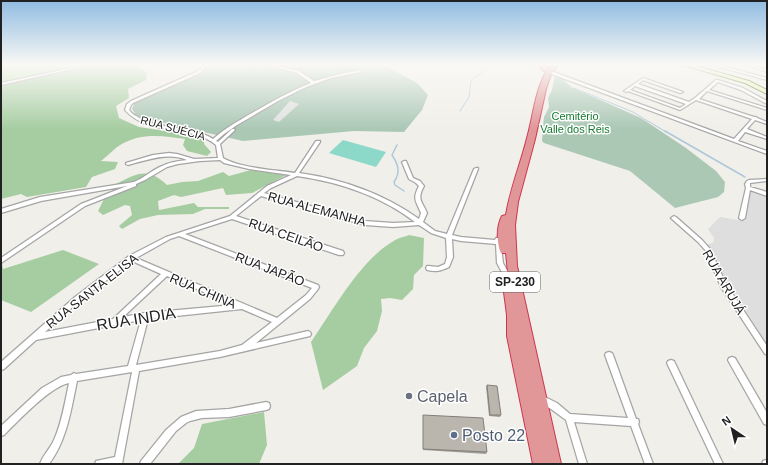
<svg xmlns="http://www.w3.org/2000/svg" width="768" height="465" font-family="Arial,sans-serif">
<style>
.residential{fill:#dfdede}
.grass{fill:#c3e6b3}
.forest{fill:#a6cda1}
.cemetery{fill:#abc8b5}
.pitch{fill:#8dd9c9}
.parking{fill:#e1e1e1}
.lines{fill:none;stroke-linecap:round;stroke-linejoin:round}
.stream-far1{stroke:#adc8da;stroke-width:1}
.stream{stroke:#adc8da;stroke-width:1.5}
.street-casing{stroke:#a5a5a5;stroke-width:2.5}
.secondary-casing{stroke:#56720e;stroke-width:2}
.highway-casing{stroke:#ce3650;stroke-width:2}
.street{fill:#fff;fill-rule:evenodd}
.secondary{fill:#eaf5c2;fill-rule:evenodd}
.highway{fill:#e19798;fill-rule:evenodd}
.wall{fill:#a09d96}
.building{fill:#bab6ae;stroke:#827f7a}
.worship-dot{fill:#6b7280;stroke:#fff;stroke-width:1.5}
.service-dot{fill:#5c6f8a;stroke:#fff;stroke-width:1.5}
.labels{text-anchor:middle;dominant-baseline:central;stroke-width:3;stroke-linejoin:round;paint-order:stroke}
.far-park-label{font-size:11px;fill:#157a2f;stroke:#fff}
.far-street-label{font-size:11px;fill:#212121;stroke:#fff}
.shield{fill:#fff;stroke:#646464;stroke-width:1}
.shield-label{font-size:12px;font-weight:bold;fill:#212121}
.street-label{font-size:13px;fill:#212121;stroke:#fff}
.near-street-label{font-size:16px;fill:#212121;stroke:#fff}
.near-worship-label{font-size:16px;fill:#5b616d;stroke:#fff;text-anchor:start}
.near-service-label{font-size:16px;fill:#4e5e75;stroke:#fff;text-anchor:start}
</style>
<rect width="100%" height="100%" fill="#f1efe9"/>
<!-- residential -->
<polygon class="residential" points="750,191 767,197 767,345 705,245 713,243 714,238 708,229 720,217 743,221"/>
<!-- grass -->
<polygon class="grass" points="6,64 90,64 1,82 1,66"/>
<!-- forest -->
<g class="forest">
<path d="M100,64C113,66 128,64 143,64L136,66L147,73L146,80L128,89L129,98L116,106L119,118L139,127L205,137L204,144L211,152L207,156L187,151L183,145L185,139C165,136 144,133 126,142C117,145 109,155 101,161L118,162L115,169L92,177L86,187L27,197L21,194L1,199V85Z"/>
<path d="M251,170L286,175L252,193L226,195L223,188L181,197L174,195L158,201L159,210L194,203L198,207H229V209H205L193,214L158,215L140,219L122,229L119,226L132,215L130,206L125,205L103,215L98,211L105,197L128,188V184L112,186C135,175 146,165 167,185L182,182L198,181L223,172L229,176Z"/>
<path d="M409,235L424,238L423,266L414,275L413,289L402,300L390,298L381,299L382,311L377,331L364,348L357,366L323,390L311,342C333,310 360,261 392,242C397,238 404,237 409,235Z"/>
<polygon points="63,250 99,264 31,312 1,300 1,258 3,269"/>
<polygon points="264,412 267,445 259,464 178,464 194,448 202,424"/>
</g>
<!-- cemetery -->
<g class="cemetery">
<polygon points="207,64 382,64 417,83 428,95 422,110 404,132 354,131 243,141 142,118 136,115 132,109 135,102 203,73 208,66"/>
<polygon points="555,75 561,77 571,87 641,118 686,148 716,171 725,182 724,192 718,197 675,208 630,171 544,143 542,141 544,117 549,107 548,98 552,90"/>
</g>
<!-- pitch -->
<polygon class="pitch" points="343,140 386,152 376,167 329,153"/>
<!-- parking -->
<polygon class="parking" points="290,101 299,104 279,122 273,120"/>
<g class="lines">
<!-- stream-far1 -->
<g class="stream-far1">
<polyline points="574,88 633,112 666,132"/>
<polyline points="460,111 469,97 471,80 489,68"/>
</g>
<!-- stream -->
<g class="stream">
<polyline points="665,131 745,177"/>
<path d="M397,145L392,155C398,164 401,172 394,182L395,185L404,191"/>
</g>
<!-- street casing -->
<g class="street-casing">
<g id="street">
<polygon points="89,64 94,64 1,85 1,83"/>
<path d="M200,64H202L205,69L198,74L133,103L131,105L129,110C131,112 133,115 136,116C157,131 191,124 213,139C224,129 237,122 250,114C270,103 290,91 311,83L297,73L267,65V64H271L299,71L314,81L344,73L361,70V72L331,78L304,88L278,101L237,125L224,134L216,141L218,142L232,129H234L235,130L220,144L223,158C240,168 275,170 295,173L316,141H320V142L299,173C342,179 384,194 419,219L421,213C416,201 412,199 419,186L416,183L409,179L402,162L404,161H406L413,178L420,181L424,186C417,199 421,200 427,213L423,222L435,231L447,234L474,169L476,168H478V169L452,235L461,237L495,240L496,238H500L503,263L511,278L510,280H506L497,263L496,244L461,241L452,239L453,257L449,267C440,271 437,272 427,270L426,268L427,266H429L438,267L445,264L447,257L446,238L431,233L419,225L393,227L365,225L261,196L236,216L343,251L344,253L343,255H339L232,219L185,234L318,285L319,287L318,289L310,299L256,343L308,331L310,332L311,334L310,336L220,357L139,371L122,464H95L96,461L115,457L132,372L77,381C71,410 67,440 49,464H40C43,455 50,449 54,440C62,422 65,402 69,383C51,386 18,421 4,435L1,436V426L42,388L61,377L71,375L74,373L76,374L128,366L141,320L36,340L4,369L1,370V362L75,297L129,256L166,237L230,216L267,186L291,175L249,169L224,163L220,160L200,161L178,164L167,167L145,180L136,184V186L85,206L1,263V258L81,204L127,186L41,201L1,213V209L40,197L134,182C144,178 152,170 162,166C170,162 179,161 187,160C167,152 148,160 128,165L126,164V163L153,155L169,153L177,154L194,159L218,158L216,145C210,140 204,137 197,135C172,127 144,131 125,110L127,104L131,101L196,72L201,69ZM297,176C339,182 381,196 415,222L393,223L365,221L264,193L271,188ZM179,236L312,288L306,295L277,318L136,258L170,239ZM132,261L161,274L113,319L45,332L79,301ZM167,276L233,305L145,313L123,317ZM242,309L272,322L242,345L220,351L136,365L148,319Z"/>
<polygon points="524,64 529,64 532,65 530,66"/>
<polygon points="709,64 714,64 767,78 767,80"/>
<polygon points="745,64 749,64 767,70 767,72"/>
<path d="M549,71H551L734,139L752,119L696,100L680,110L628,91L626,92L624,91L643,78L683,92L680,93L643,80L638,84L689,102L695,98L716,80H718L743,88L767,101V104L741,90L718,82L709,90L767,108V110L707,91L699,99L754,117H756L757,118L767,122V124L755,120L747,129L767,137V139L745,132L738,141L767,151V154L549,73ZM635,86L686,104L680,108L630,90Z"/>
<polygon points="767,179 767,181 750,183 750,187 767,192 767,196 750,190 745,218 742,220 740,219 739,218 746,188 745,184 747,181 749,180"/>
<polygon points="674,216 676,217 702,240 710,249 726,284 767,346 767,355 765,354 721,287 706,251 698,242 672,219 671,218"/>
<polygon points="609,352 612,353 613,355 636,419 638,419 639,422 638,424 653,464 645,464 631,426 574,422 587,464 579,464 566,420 551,409 538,402 537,399 538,396 541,395 557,403 570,414 628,418 605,355 606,353"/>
<polygon points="732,357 735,358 767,413 767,425 764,424 729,362 728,360 729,358"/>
<polygon points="671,360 674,361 723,464 715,464 667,363 668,361"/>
<polygon points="266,402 269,403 270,406 269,409 266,410 229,417 202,418 190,421 186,423 176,431 150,464 140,464 141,461 166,430 181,417 196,411 229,409"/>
<polygon points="766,460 767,460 767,464 762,464 763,461"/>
</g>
</g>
<!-- secondary casing -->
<g class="secondary-casing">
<polygon id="secondary" points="683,64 689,64 749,81 767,90 767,94 745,83 683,65"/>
</g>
<!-- highway casing -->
<g class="highway-casing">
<path id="highway" d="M540,64H546V67L549,69L553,64H559L551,74L546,89L535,139L518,202L515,225L517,266L561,464H533L507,336V315L502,277L504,274L508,273L506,253H501C496,243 497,225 502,216L506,215C510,189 521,163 527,138C533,117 535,91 546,72L541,69Z"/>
</g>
<!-- street -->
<use href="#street" class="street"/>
<!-- secondary -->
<use href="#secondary" class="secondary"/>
<!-- highway -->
<use href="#highway" class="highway"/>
</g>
<!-- wall -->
<g class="wall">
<polygon points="487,385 501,415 500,417 489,416 486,387"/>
<polygon points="423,417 487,452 486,454 423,450"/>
</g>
<!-- building -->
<g class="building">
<polygon points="487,385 497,386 501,415 490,415"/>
<polygon points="423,415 483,418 487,452 423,449"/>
</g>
<!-- sky -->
<linearGradient id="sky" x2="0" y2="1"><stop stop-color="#90bce2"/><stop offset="0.5" stop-color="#f9f8f5"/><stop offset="1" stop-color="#f9f8f5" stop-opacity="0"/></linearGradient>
<rect width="768" height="129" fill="url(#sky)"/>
<!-- markers -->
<circle class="worship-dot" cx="409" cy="396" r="4"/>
<circle class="service-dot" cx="454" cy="435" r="4"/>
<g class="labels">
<!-- far-park labels -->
<g class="far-park-label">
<text x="575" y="116">Cemitério<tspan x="575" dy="13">Valle dos Reis</tspan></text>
</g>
<!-- far-street labels -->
<g class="far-street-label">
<text transform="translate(173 128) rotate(15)">RUA SUÉCIA</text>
</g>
<!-- shield labels -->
<rect class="shield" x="490" y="272" width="50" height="20" rx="3"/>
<g class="shield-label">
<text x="515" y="282">SP-230</text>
</g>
<!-- street labels -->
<g class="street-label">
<text transform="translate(317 209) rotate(15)">RUA ALEMANHA</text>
<text transform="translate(286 235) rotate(19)">RUA CEILÃO</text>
<text transform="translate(270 269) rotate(21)">RUA JAPÃO</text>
<text transform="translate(724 282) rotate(60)">RUA ARUJÁ</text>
<text transform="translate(92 291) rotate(-38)">RUA SANTA ELISA</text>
<text transform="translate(203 291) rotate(23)">RUA CHINA</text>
</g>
<!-- near-street labels -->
<g class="near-street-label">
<text transform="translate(136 319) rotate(-9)">RUA INDIA</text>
</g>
<!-- near-worship labels -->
<g class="near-worship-label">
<text x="417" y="396">Capela</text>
</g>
<!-- near-service labels -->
<g class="near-service-label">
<text x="462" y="435">Posto 22</text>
</g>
</g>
<!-- border -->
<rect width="768" height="465" fill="none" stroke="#212121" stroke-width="4"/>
<!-- north arrow -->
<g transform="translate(732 429) rotate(325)" stroke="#ffffff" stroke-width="3" paint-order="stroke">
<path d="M0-3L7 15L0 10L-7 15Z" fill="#212121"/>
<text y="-6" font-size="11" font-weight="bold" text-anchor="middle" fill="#212121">N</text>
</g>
</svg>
